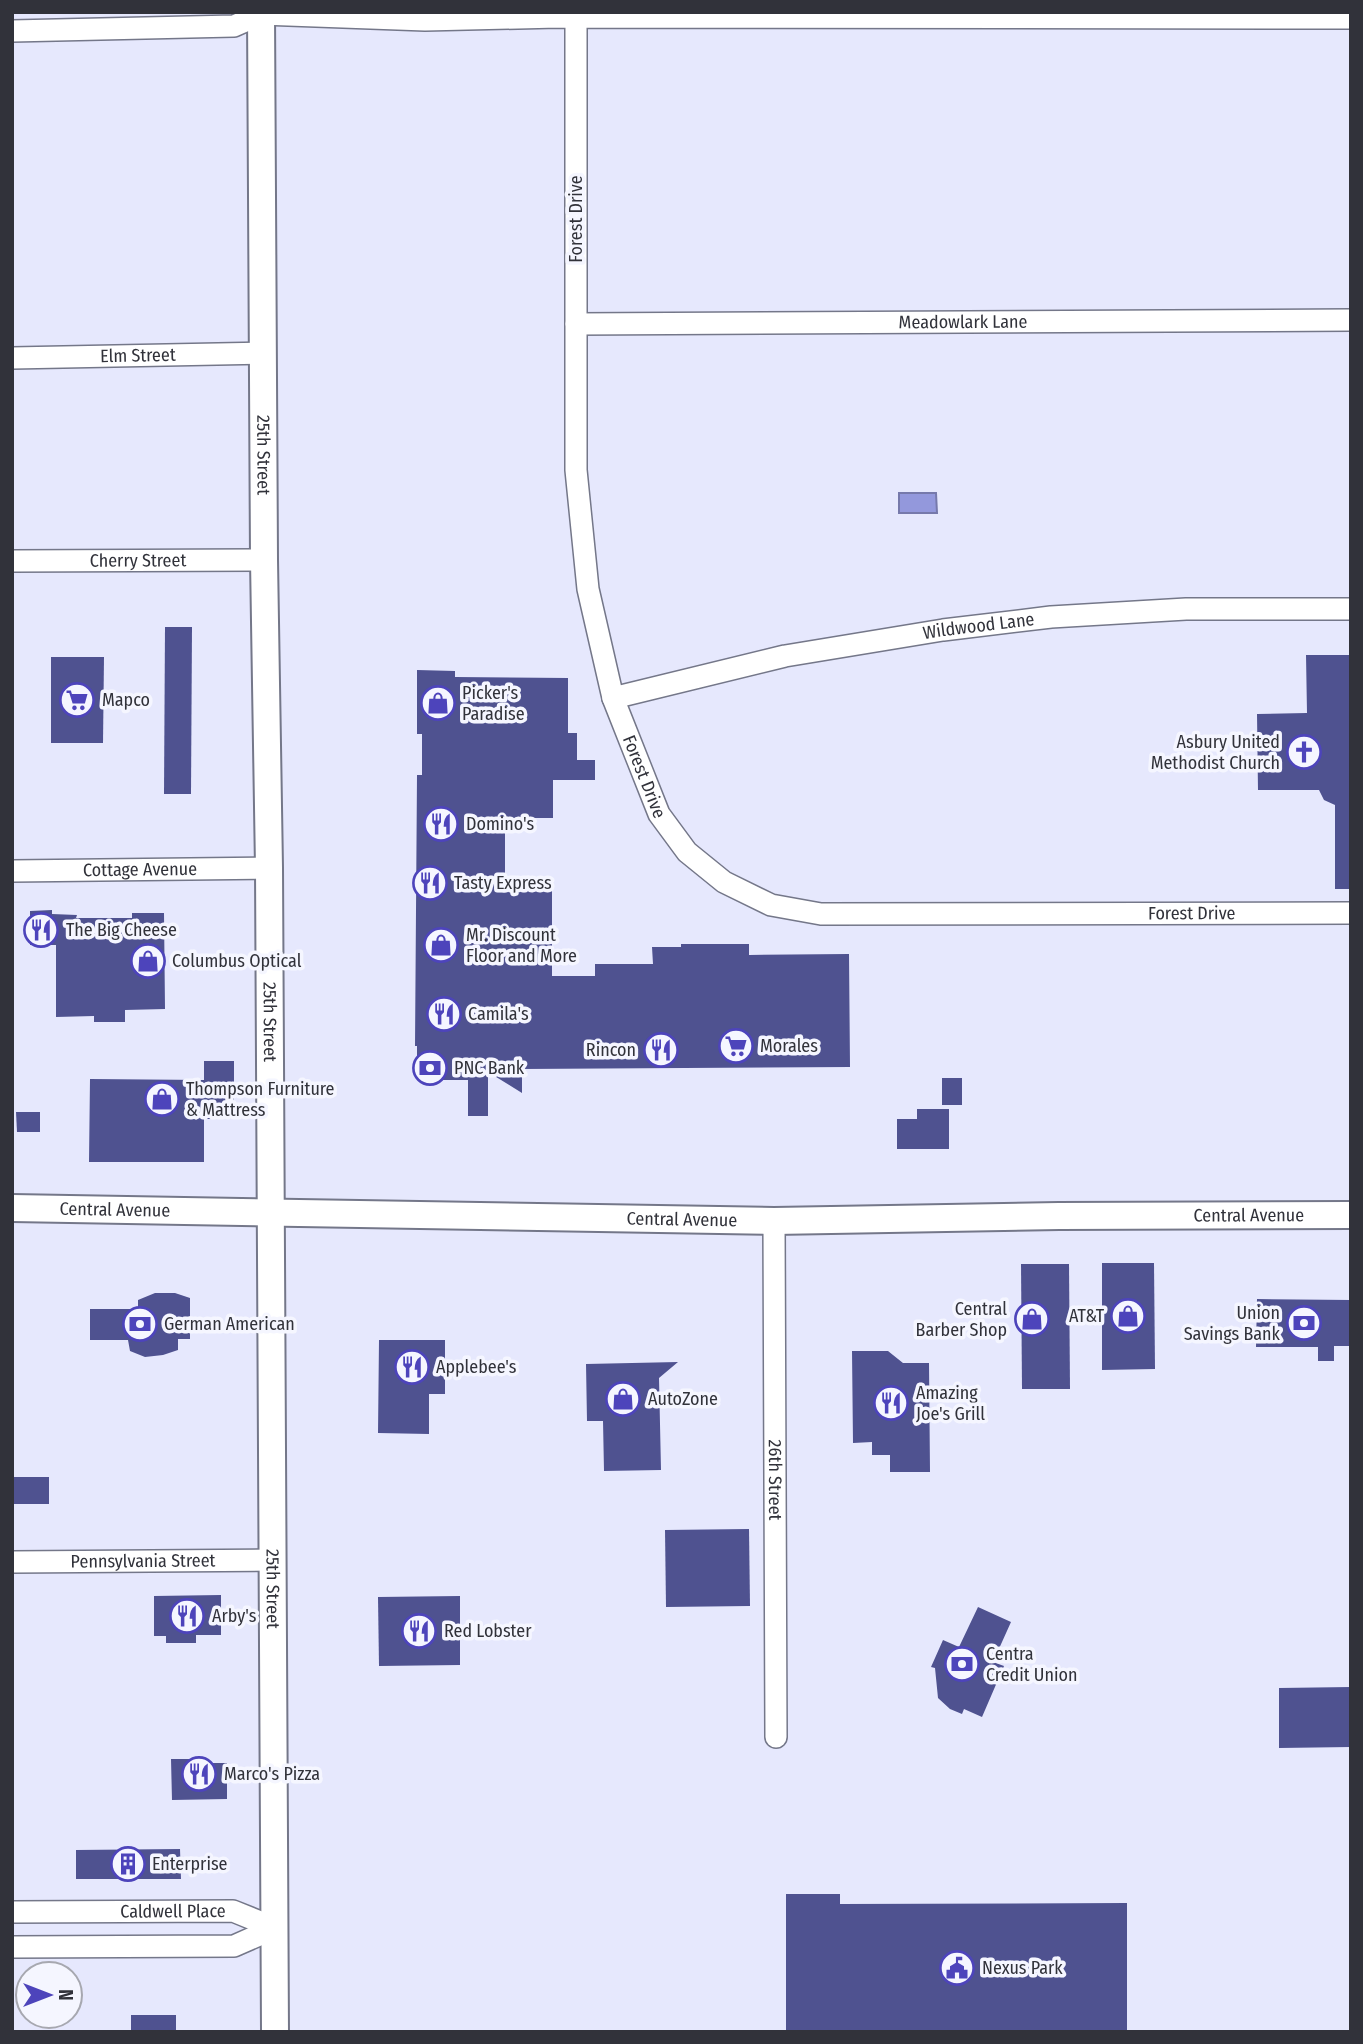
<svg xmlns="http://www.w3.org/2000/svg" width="1363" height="2044" font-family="'Fira Sans Condensed',sans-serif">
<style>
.water{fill:#9398dc;stroke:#7679ab;stroke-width:2}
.building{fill:#4f5290}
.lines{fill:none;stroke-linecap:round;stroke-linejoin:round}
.minor-casing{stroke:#747789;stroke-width:24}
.major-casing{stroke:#747789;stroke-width:30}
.minor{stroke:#fff;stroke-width:21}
.major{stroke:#fff;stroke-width:26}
.labels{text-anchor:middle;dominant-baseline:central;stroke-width:7;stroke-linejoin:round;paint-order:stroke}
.street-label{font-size:18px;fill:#31323a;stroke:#f5f6ff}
.poi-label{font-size:18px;fill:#31323a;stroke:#f5f6ff;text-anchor:start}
</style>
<rect width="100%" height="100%" fill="#e6e8fd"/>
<!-- water -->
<polygon class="water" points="899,493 936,493 937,513 899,513"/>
<!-- building -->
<g class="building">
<polygon points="165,627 192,627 191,794 164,794"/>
<polygon points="1306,655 1351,655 1351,889 1335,889 1335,805 1324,800 1319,790 1258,790 1257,714 1307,713"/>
<polygon points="51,657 104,657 103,743 51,743"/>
<polygon points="417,670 455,671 455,677 568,678 568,733 577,733 577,760 595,760 595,780 553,780 553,818 505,818 505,889 552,889 552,976 595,976 595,964 653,964 652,947 681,947 681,944 749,944 749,955 849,954 850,1067 522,1069 522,1093 488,1072 488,1116 468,1116 468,1080 424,1080 424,1076 417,1076 417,1046 415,1046 417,775 422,775 422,734 417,734"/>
<polygon points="52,910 52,914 77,915 76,918 132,918 132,913 164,913 165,1009 125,1010 125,1022 94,1022 94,1016 56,1017 56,945 30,945 30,911"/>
<polygon points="204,1061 234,1061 234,1119 204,1119 204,1162 89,1162 90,1079 204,1080"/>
<rect x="942" y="1078" width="20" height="27"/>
<polygon points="917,1109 949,1109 949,1149 897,1149 897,1119 917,1119"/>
<polygon points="16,1112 40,1112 40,1132 17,1132"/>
<polygon points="1102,1263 1154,1263 1155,1369 1102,1370"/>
<polygon points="1021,1264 1069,1264 1070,1389 1022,1389"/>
<polygon points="155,1293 175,1293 190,1298 190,1339 178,1339 178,1350 163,1355 145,1357 130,1351 128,1340 90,1340 90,1309 138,1309 138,1300"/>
<polygon points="1257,1299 1351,1300 1351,1346 1334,1346 1334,1361 1318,1361 1318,1347 1256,1347"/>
<polygon points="379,1340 445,1340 445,1394 429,1394 429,1434 378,1433"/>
<polygon points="852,1351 888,1351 903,1363 929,1363 930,1472 890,1472 890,1455 872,1455 872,1442 853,1443"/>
<polygon points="678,1362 659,1378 661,1470 604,1471 603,1421 587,1421 586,1364"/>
<rect x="12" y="1477" width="37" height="27"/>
<polygon points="749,1529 750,1606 666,1607 665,1530"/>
<polygon points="221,1595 221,1635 196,1635 196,1643 166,1643 166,1636 154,1636 154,1596"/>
<polygon points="460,1596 460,1665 379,1666 378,1597"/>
<polygon points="978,1607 1011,1622 993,1662 1004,1666 982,1717 964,1709 962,1714 950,1709 938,1698 935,1668 931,1667 943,1640 959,1647"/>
<polygon points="1351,1687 1351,1747 1279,1748 1279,1688"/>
<polygon points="171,1759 203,1759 203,1763 227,1763 227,1799 172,1800"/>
<polygon points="180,1849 181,1879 76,1879 76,1850"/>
<polygon points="786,1894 840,1894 840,1904 1127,1903 1127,2032 786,2032"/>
<rect x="131" y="2015" width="45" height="17"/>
</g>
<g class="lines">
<!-- minor casing -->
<g class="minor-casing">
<g id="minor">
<path id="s1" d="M576,18V470L588,589L613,698L659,814L687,852L724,882L771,905L821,914L1351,913"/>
<polyline points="12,31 234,26 261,14 425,20 558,17 1351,18"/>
<path id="s2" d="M576,324L1351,320"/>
<path id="s3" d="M12,358L263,353"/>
<path id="s4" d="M12,561L264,560"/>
<path id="s5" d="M613,698L785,656L943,630L1051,617L1186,609H1351"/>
<path id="s6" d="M12,871L269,868"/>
<path id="s7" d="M774,1221L776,1737"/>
<path id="s8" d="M12,1562L273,1560"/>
<path id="s9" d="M12,1912L233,1911L275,1928"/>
<polyline points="12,1947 234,1946 275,1928"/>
</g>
</g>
<!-- major casing -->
<g class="major-casing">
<g id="major">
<path id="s10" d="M261,12L264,560L269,868L275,2032"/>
<path id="s11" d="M12,1208L774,1221L1059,1216L1351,1215"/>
</g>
</g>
<!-- minor -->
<use href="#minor" class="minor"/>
<!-- major -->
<use href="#major" class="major"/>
</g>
<!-- icons -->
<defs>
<g id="supermarket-ring" transform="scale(1.75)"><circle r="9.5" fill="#f5f6ff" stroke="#4d44bb" stroke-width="1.5"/><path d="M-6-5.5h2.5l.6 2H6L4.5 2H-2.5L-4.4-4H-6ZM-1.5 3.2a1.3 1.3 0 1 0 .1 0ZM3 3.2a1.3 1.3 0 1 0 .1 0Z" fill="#4d44bb"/></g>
<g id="shop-ring" transform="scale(1.75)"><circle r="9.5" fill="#f5f6ff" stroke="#4d44bb" stroke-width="1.5"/><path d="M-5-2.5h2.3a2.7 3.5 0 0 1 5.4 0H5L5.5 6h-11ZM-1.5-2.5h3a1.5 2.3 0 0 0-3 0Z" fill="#4d44bb"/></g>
<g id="church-ring" transform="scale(1.75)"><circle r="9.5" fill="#f5f6ff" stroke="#4d44bb" stroke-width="1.5"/><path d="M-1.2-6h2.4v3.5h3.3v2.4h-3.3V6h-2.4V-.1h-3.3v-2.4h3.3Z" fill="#4d44bb"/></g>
<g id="restaurant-ring" transform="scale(1.75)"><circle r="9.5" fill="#f5f6ff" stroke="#4d44bb" stroke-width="1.5"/><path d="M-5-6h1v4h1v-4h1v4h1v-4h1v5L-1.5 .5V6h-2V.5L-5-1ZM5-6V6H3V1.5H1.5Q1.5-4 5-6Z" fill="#4d44bb"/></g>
<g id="bank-ring" transform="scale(1.75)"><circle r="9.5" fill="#f5f6ff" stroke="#4d44bb" stroke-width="1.5"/><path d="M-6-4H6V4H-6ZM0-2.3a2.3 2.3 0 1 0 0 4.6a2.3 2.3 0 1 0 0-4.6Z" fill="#4d44bb"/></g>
<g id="building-ring" transform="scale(1.75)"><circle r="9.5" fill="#f5f6ff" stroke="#4d44bb" stroke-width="1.5"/><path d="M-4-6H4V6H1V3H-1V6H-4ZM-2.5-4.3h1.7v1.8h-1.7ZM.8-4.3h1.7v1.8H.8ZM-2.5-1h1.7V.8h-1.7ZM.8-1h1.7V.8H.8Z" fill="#4d44bb"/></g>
<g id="civic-ring" transform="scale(1.75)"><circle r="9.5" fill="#f5f6ff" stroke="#4d44bb" stroke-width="1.5"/><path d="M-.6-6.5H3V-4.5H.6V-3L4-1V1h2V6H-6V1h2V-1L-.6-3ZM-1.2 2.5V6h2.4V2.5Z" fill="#4d44bb"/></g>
</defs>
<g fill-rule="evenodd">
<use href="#supermarket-ring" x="77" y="700"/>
<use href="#shop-ring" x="438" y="703"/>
<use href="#church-ring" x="1304" y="752"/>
<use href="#restaurant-ring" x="441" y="824"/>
<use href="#restaurant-ring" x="430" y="883"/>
<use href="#restaurant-ring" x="41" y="930"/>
<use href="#shop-ring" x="441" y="945"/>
<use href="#shop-ring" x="148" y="961"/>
<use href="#restaurant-ring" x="444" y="1014"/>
<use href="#supermarket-ring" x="736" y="1046"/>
<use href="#restaurant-ring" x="661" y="1050"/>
<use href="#bank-ring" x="430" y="1068"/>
<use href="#shop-ring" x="162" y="1099"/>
<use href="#shop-ring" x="1128" y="1316"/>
<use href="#shop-ring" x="1032" y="1319"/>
<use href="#bank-ring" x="1304" y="1323"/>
<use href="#bank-ring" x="140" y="1324"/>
<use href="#restaurant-ring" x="412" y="1367"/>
<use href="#shop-ring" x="623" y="1399"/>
<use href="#restaurant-ring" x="891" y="1403"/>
<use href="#restaurant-ring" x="187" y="1616"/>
<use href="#restaurant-ring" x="419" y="1631"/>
<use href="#bank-ring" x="962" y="1664"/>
<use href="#restaurant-ring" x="199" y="1774"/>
<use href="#building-ring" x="128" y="1864"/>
<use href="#civic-ring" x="957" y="1968"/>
</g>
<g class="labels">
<!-- street labels -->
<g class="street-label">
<text transform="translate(576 219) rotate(-90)">Forest Drive</text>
<text stroke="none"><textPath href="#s2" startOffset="387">Meadowlark Lane</textPath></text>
<text stroke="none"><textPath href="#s3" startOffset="126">Elm Street</textPath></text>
<text stroke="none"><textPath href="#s10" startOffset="443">25th Street</textPath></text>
<text stroke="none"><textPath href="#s4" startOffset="126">Cherry Street</textPath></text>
<text stroke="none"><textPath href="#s5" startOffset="373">Wildwood Lane</textPath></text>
<text stroke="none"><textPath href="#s1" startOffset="768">Forest Drive</textPath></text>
<text stroke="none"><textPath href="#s6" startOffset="128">Cottage Avenue</textPath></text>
<text stroke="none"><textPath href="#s1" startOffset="1377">Forest Drive</textPath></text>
<text stroke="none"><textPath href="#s10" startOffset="1010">25th Street</textPath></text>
<text stroke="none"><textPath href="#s11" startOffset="103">Central Avenue</textPath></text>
<text stroke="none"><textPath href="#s11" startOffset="1237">Central Avenue</textPath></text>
<text stroke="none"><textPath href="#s11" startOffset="670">Central Avenue</textPath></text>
<text stroke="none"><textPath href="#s7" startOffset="259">26th Street</textPath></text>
<text stroke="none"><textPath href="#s8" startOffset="131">Pennsylvania Street</textPath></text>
<text stroke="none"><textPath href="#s10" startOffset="1577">25th Street</textPath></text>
<text stroke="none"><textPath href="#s9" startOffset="161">Caldwell Place</textPath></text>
</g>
<!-- poi labels -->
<g class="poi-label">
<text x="462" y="693">Picker's<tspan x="462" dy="21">Paradise</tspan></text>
<text x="102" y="700">Mapco</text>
<text x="1280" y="742" text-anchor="end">Asbury United<tspan x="1280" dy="21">Methodist Church</tspan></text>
<text x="466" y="824">Domino's</text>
<text x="454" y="883">Tasty Express</text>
<text x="66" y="930">The Big Cheese</text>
<text x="466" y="935">Mr. Discount<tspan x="466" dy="21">Floor and More</tspan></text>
<text x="172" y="961">Columbus Optical</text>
<text x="468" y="1014">Camila's</text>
<text x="760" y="1046">Morales</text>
<text x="636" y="1050" text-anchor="end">Rincon</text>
<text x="454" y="1068">PNC Bank</text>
<text x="186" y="1089">Thompson Furniture<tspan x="186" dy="21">&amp; Mattress</tspan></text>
<text x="1007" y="1309" text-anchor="end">Central<tspan x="1007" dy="21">Barber Shop</tspan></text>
<text x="1280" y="1313" text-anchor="end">Union<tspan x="1280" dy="21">Savings Bank</tspan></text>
<text x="1104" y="1316" text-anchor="end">AT&amp;T</text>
<text x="164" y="1324">German American</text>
<text x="436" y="1367">Applebee's</text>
<text x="916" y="1393">Amazing<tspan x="916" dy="21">Joe's Grill</tspan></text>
<text x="648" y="1399">AutoZone</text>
<text x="212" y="1616">Arby's</text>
<text x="444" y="1631">Red Lobster</text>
<text x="986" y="1654">Centra<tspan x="986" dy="21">Credit Union</tspan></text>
<text x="224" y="1774">Marco's Pizza</text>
<text x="152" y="1864">Enterprise</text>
<text x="982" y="1968">Nexus Park</text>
</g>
</g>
<!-- border -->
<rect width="1363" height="2044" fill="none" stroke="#31323a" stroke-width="28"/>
<!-- north arrow -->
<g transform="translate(49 1995) rotate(90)"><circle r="33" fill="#f5f6ff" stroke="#a7a8b0" stroke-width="2"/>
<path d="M0-5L12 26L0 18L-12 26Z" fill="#4d44bb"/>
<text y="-10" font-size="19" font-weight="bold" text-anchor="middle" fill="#31323a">N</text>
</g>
</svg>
